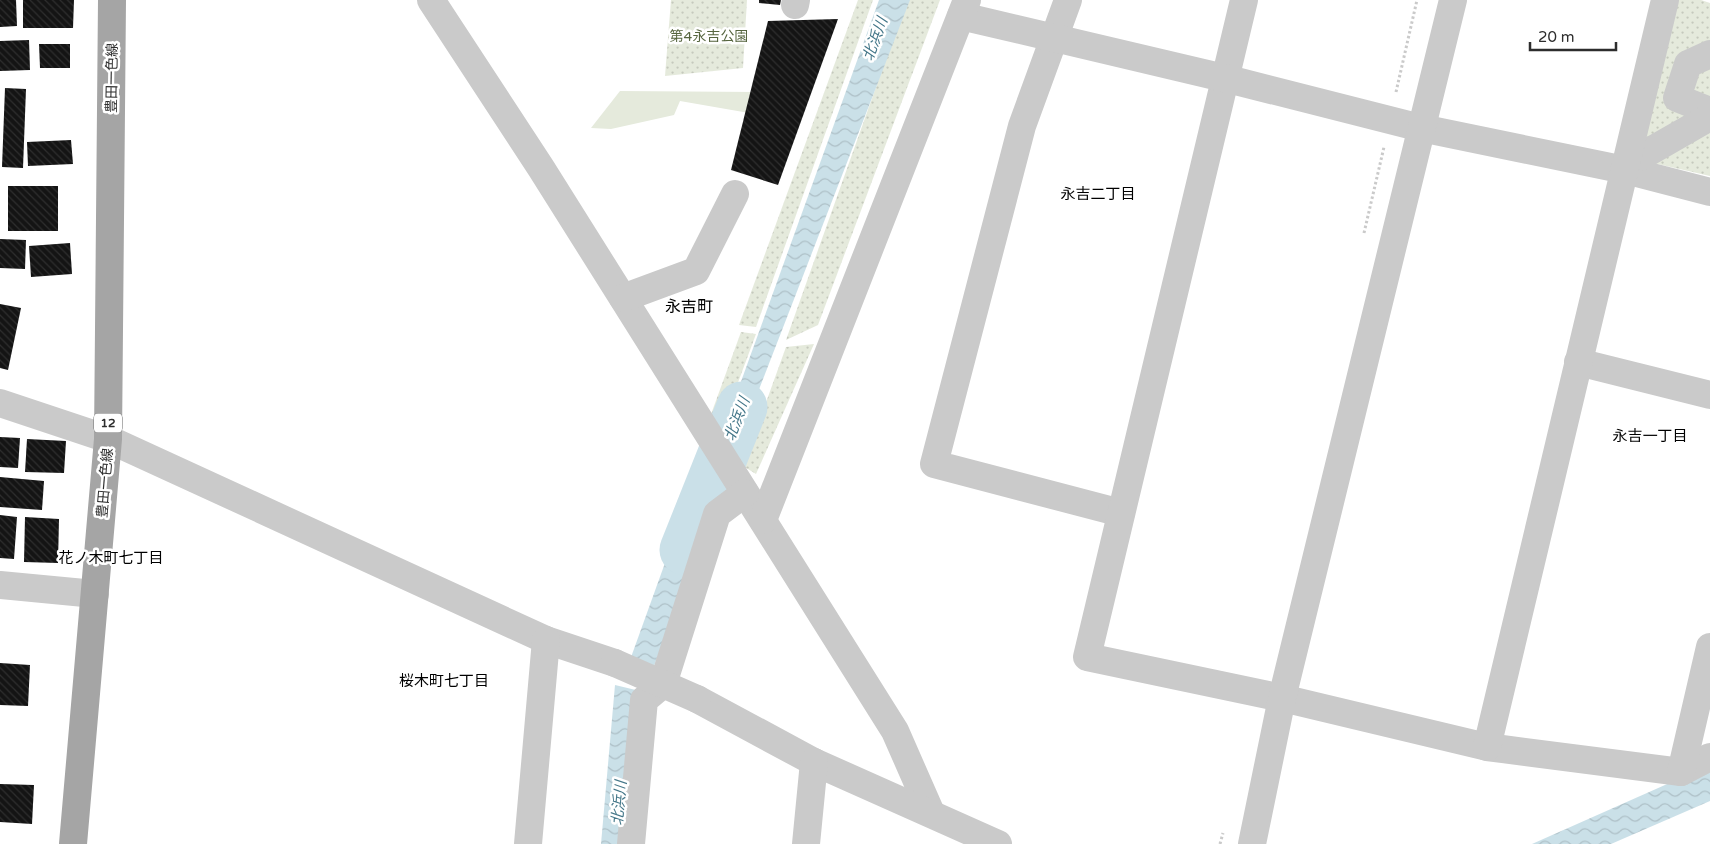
<svg xmlns="http://www.w3.org/2000/svg" width="1710" height="844" font-family="'Varela Round','Noto Sans JP',sans-serif">
<style>
.green{fill:#e5eadc}
.park{fill:url(#park-dots)}
.water{fill:url(#water-waves)}
.lines{fill:none;stroke-linecap:round;stroke-linejoin:round}
.river{stroke:#cae0e8;stroke-width:51}
.building{fill:url(#building-back-hatch)}
.path{stroke:#cacaca;stroke-width:3;stroke-dasharray:2.5 2.5;stroke-linecap:butt}
.minor{stroke:#cacaca;stroke-width:28}
.major{stroke:#a5a5a5;stroke-width:28}
.minor-bridge{stroke:#cacaca;stroke-width:28}
.labels{text-anchor:middle;dominant-baseline:central;stroke-width:5;stroke-linejoin:round;paint-order:stroke}
.shield{fill:#fff;stroke:#6c6c6c;stroke-width:1}
.shield-label{font-size:12px;font-weight:bold;fill:#2d2d2d}
.park-label{font-size:14px;fill:#56653f;stroke:#fff}
.street-label{font-size:14px;fill:#2d2d2d;stroke:#fff}
.water-label{font-size:15px;font-style:italic;fill:#437688;stroke:#fff}
.neighbourhood-label{font-size:15px;fill:#000;stroke:#fff}
.quarter-label{font-size:16px;fill:#000;stroke:#fff}
</style>
<defs>
<pattern id="park-dots" width="8" height="8" patternUnits="userSpaceOnUse" patternTransform="scale(1.25)"><rect width="8" height="8" fill="#e5eadc"/><path d="M2 2h.1M6 6h.1" fill="none" stroke="#c5c9bd" stroke-width="1.8" stroke-linecap="round"/></pattern>
<pattern id="water-waves" width="16" height="10" patternUnits="userSpaceOnUse" patternTransform="scale(1.25)"><rect width="16" height="10" fill="#cae0e8"/><path d="M0 5q4-4 8 0t8 0" fill="none" stroke="#aec0c7"/></pattern>
<pattern id="building-back-hatch" width="6" height="6" patternUnits="userSpaceOnUse" patternTransform="scale(1.25)"><rect width="6" height="6" fill="#141414"/><path d="M-1 5l2 2M0 0l6 6M5-1l2 2" fill="none" stroke="#2e2e2e"/></pattern>
</defs>
<rect width="100%" height="100%" fill="#fff"/>
<!-- green -->
<polygon class="green" points="620,91 756,92 749,113 680,101 674,115 611,129 591,128"/>
<!-- park -->
<g class="park">
<polygon points="671,0 747,0 743,68 665,76"/>
<polygon points="858,0 873,0 756,327 739,325"/>
<polygon points="907,0 940,0 818,325 786,340"/>
<polygon points="1676,0 1701,0 1710,3 1710,176 1640,160"/>
<polygon points="741,332 756,334 723,423 710,417"/>
<polygon points="814,344 756,474 743,466 786,347"/>
</g>
<!-- water -->
<g class="water">
<polygon points="879,0 910,0 732,459 722,434"/>
<polygon points="700,466 717,496 712,511 654,666 630,660"/>
<polygon points="615,685 644,692 629,844 601,844"/>
<polygon points="1710,765 1710,801 1611,844 1532,844"/>
</g>
<g class="lines">
<!-- river -->
<polyline class="river" points="685,550 742,407"/>
</g>
<!-- building -->
<g class="building">
<polygon points="0,0 16,0 17,26 0,27"/>
<polygon points="23,0 74,0 73,28 23,28"/>
<polygon points="759,0 781,0 780,5 759,3"/>
<polygon points="838,19 778,185 731,170 768,21"/>
<polygon points="29,40 30,70 0,71 0,41"/>
<polygon points="39,44 70,44 70,68 40,68"/>
<polygon points="5,88 26,89 23,168 2,167"/>
<polygon points="71,140 73,164 28,166 27,142"/>
<rect x="8" y="186" width="50" height="45"/>
<polygon points="0,239 26,240 25,269 0,268"/>
<polygon points="70,243 72,274 31,277 29,246"/>
<polygon points="0,304 21,308 8,370 0,368"/>
<polygon points="0,437 20,438 18,468 0,467"/>
<polygon points="27,439 66,441 64,473 25,472"/>
<polygon points="0,477 44,481 42,510 0,507"/>
<polygon points="0,515 17,517 14,559 0,558"/>
<polygon points="25,517 59,519 58,563 24,562"/>
<polygon points="0,663 30,665 28,706 0,705"/>
<polygon points="0,784 34,785 32,824 0,822"/>
</g>
<g class="lines">
<!-- path -->
<g class="path">
<polyline points="1396,92 1417,0"/>
<polyline points="1364,233 1384,147"/>
<polyline points="1220,844 1223,833"/>
</g>
<!-- minor -->
<g class="minor">
<polyline points="431,0 541,168 895,731 931,813"/>
<polyline points="1068,0 1022,126 934,464 1121,513"/>
<polyline points="1244,0 1087,657 1282,698 1487,747 1681,772 1710,757"/>
<polyline points="795,5 796,0"/>
<polyline points="961,16 1224,78 1421,128 1625,170 1710,192"/>
<polyline points="1710,54 1688,64 1677,98 1710,111"/>
<polyline points="1640,157 1710,117"/>
<polyline points="623,298 696,271 735,194"/>
<polyline points="1578,362 1710,395"/>
<polyline points="0,403 108,439 546,640 615,663"/>
<polyline points="763,520 967,0"/>
<polyline points="0,585 95,594"/>
<polyline points="697,699 814,762 998,844"/>
<polyline points="1487,747 1665,0"/>
<polyline points="1681,772 1710,647"/>
<polyline points="528,844 546,640"/>
<polyline points="631,844 644,700 663,684 717,514 745,493"/>
<polyline points="806,844 814,762"/>
<polyline points="1252,844 1282,698 1453,0"/>
</g>
<!-- major -->
<polyline class="major" points="73,844 108,439 112,0"/>
<!-- minor-bridge -->
<polyline class="minor-bridge" points="615,663 697,699"/>
</g>
<g class="labels">
<!-- shield labels -->
<rect class="shield" x="94" y="413.5" width="28" height="19" rx="4"/>
<g class="shield-label">
<text x="108" y="423">12</text>
</g>
<!-- park labels -->
<g class="park-label">
<text x="709" y="36">第4永吉公園</text>
</g>
<!-- street labels -->
<g class="street-label">
<text transform="translate(112 78) rotate(-89)">豊田一色線</text>
<text transform="translate(105 483) rotate(-85)">豊田一色線</text>
</g>
<!-- water labels -->
<g class="water-label">
<text transform="translate(875 39) rotate(-70)">北浜川</text>
<text transform="translate(737 419) rotate(-69)">北浜川</text>
<text transform="translate(619 803) rotate(-85)">北浜川</text>
</g>
<!-- neighbourhood labels -->
<g class="neighbourhood-label">
<text x="1098" y="194">永吉二丁目</text>
<text x="1650" y="436">永吉一丁目</text>
<text x="111" y="558">花ノ木町七丁目</text>
<text x="444" y="681">桜木町七丁目</text>
</g>
<!-- quarter labels -->
<g class="quarter-label">
<text x="689" y="307">永吉町</text>
</g>
</g>
<!-- scale -->
<path d="M1530 42v8h86v-8" fill="none" stroke="#2d2d2d" stroke-width="2.5"/>
<text x="1538" y="42" font-size="15" fill="#2d2d2d" stroke="#ffffff" stroke-width="4" paint-order="stroke">20 m</text>
</svg>
